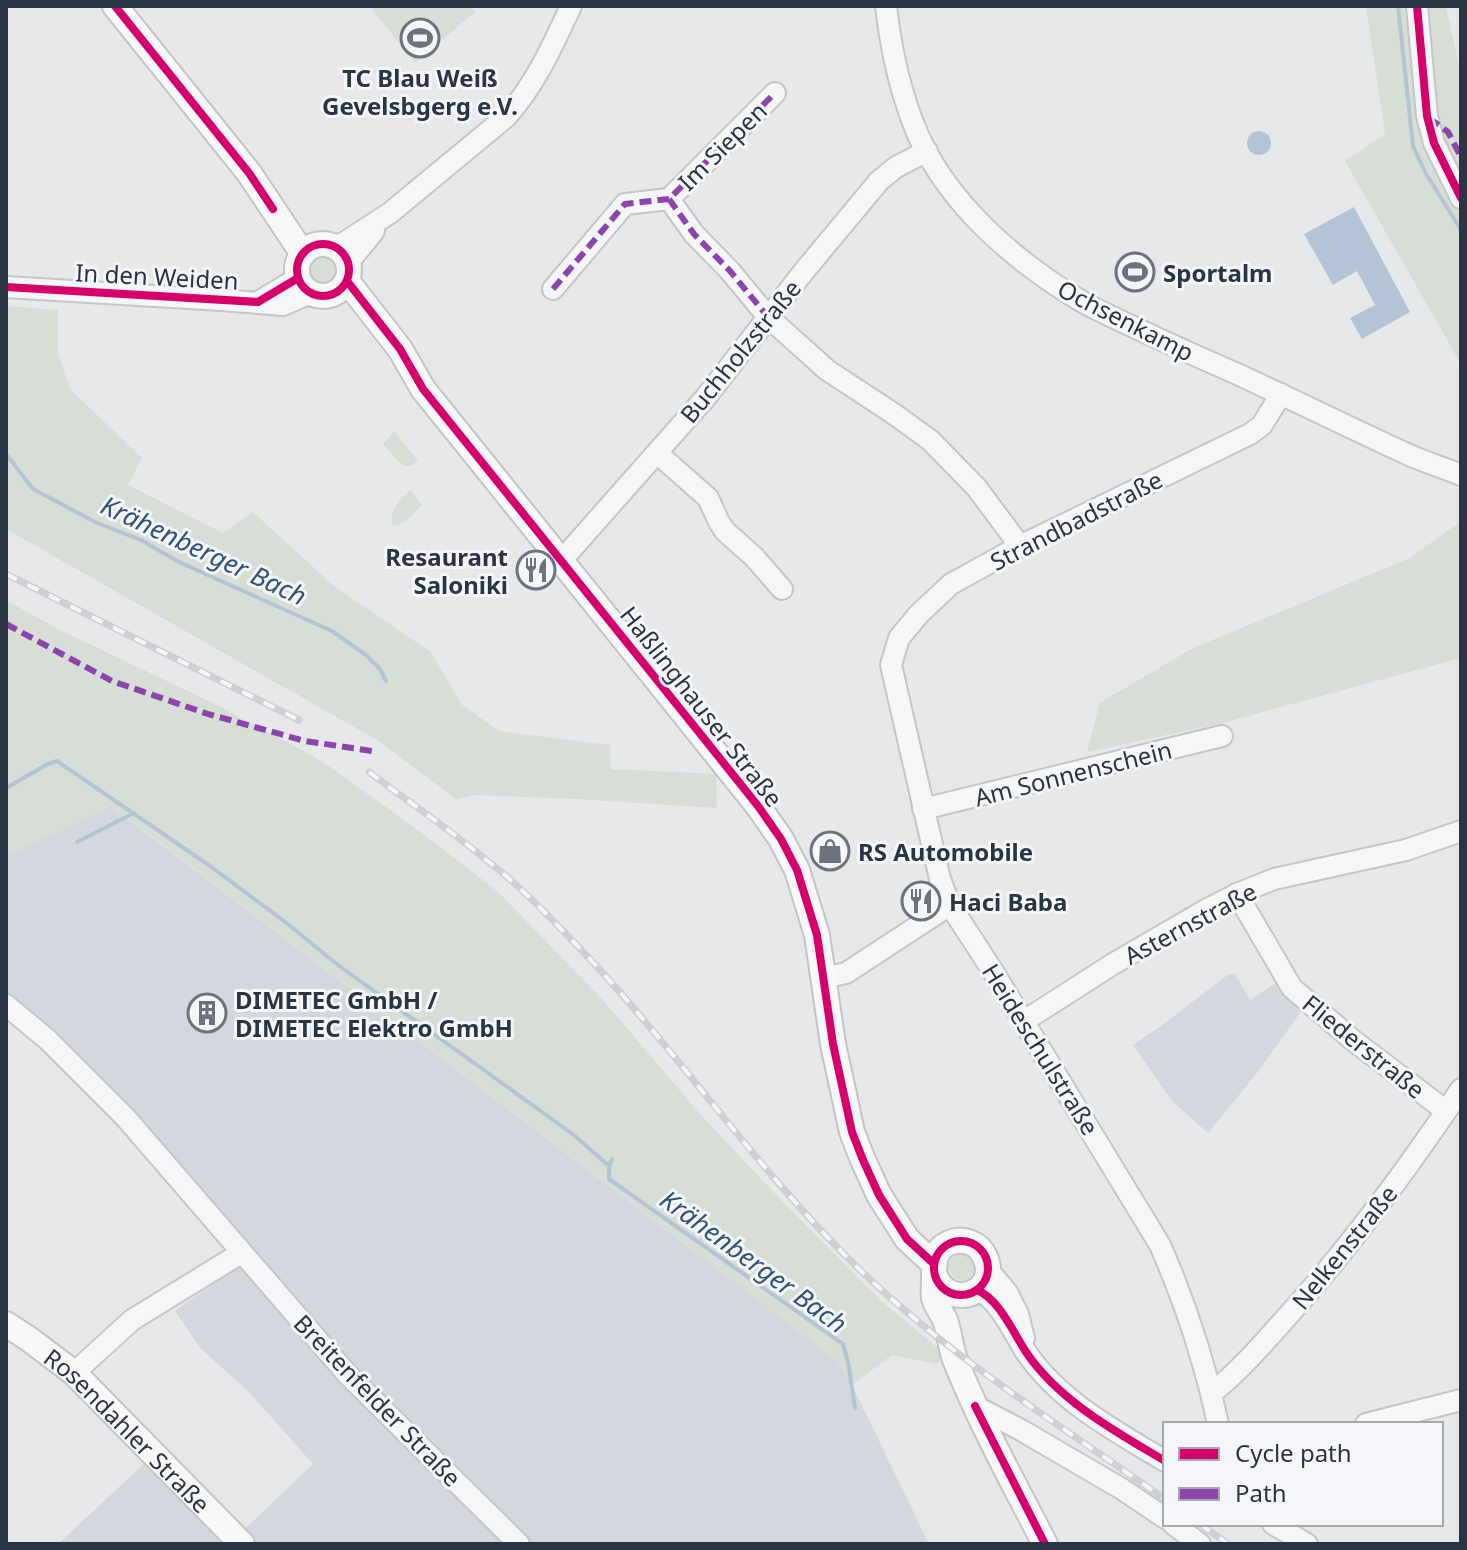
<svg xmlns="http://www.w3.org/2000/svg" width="1467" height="1550" font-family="'Noto Sans',sans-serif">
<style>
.built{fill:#d4d7dd}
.green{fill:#d6ded6}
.water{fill:#b4c4d5}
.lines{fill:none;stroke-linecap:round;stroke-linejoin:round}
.stream{stroke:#b4c4d5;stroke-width:4}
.minor-casing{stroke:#c4c6c8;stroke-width:24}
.major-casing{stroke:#c2c5c8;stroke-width:28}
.minor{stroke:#f5f6f7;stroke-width:20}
.major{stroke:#f8f8f8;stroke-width:24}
.rail-casing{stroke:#cecfd2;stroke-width:7}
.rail{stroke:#f4f6f9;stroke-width:4;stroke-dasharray:12;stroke-linecap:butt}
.quiet{stroke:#8e44ad;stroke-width:6;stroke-dasharray:12 6;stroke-linecap:butt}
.cycleway-casing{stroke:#f4f6f9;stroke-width:13}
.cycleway{stroke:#d6006c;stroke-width:8}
.labels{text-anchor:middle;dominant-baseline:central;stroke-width:6;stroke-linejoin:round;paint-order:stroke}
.poi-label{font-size:24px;font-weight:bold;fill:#2b3445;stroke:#f4f6f9;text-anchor:start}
.street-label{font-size:24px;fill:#2b3445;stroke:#f4f6f9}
.water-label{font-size:26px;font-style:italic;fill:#34527a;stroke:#f4f6f9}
</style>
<rect width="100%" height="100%" fill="#e6e8ea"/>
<!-- built -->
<g class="built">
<polygon points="111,806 837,1360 852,1385 929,1544 229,1544 313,1464 248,1391 201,1349 175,1311 238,1267 94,1080 6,1006 6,856"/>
<polygon points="1229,974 1235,974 1250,1000 1279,981 1305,1006 1257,1073 1208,1133 1172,1101 1133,1045 1165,1023"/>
<polygon points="146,1462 226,1544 58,1544"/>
</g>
<!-- green -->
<g class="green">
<polygon points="375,6 470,6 475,12 415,63 372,9"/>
<polygon points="1366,6 1446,6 1461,76 1461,364 1345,161 1385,134"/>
<circle cx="324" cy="270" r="13"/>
<polygon points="6,306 58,310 58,354 70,389 142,458 128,485 223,533 253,512 335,587 431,652 461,704 499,731 610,745 611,769 716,774 717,808 577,799 475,795 456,799 377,740 6,529"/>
<polygon points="394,431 418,461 411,466 403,466 383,444"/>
<path d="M411,490L422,505C413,513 405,527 392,525C390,509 400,499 411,490Z"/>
<polygon points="1461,521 1461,658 1219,724 1087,752 1100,703 1191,649 1410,558"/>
<polygon points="6,600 60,630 219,706 313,756 336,771 419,831 497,891 603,1000 700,1114 782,1201 880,1300 944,1353 937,1364 892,1355 852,1385 837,1360 112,806 6,856"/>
<circle cx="962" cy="1267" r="13"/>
</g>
<!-- water -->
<g class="water">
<circle cx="1259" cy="143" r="12"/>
<polygon points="1354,207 1410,312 1362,339 1350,318 1375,305 1357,271 1333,285 1304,234"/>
</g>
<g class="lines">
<!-- stream -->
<g class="stream">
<polyline points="1398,6 1413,146 1425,172 1461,230"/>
<polyline points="6,454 33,489 97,523 141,540 179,562 332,631 366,655 380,669 386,681"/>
<polyline points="6,788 48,764 57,761 210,866 284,921 338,965 574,1135 609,1166"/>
<polyline points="77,842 134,813"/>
<polyline points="612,1159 609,1166 609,1179 843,1344 848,1362 855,1408"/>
</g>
<!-- minor casing -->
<g class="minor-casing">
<g id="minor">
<path d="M886,6C891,50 900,93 918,135C950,206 1016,262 1081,301C1095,309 1110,316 1125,323C1161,340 1198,357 1235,373C1292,399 1348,427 1405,453C1423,462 1443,467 1461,475"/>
<polyline points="1417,6 1427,116 1434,143 1461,198"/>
<polyline points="669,199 694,234 730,271 768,317 827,370 894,414 930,440 976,487 1020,546"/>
<path d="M336,248L390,213L506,117C535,85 553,45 571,6"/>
<polyline points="348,263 374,231"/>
<polyline points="6,287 221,300 283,305 310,293"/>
<polyline points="553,289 625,204 669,199 775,93"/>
<polyline points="258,302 298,278"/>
<polyline points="657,453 708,498 719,522 725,531 754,557 782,589"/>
<polyline points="561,561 706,397 805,270 879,181 896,167 927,151"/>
<polyline points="923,809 1222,736"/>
<polyline points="1237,894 1292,988 1354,1041 1446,1111"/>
<polyline points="823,978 846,973 950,905"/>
<polyline points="6,1005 48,1040 125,1117 348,1375 519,1544"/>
<polyline points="1024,1021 1113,964 1206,910 1237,894 1274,879 1406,850 1461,831"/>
<polyline points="988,1270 1007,1292 1018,1314 1024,1338"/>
<path d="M977,1290C999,1299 1013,1332 1026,1352C1059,1401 1115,1431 1165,1461"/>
<polyline points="74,1373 132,1320 241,1253"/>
<path d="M1212,1393C1239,1371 1262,1345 1285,1319C1350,1247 1407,1170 1461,1089"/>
<polyline points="975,1406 1021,1430 1122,1489 1165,1518"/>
<path d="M1218,1424C1205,1363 1185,1302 1160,1245L994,973L950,905L940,879L891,665L899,638L919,614L951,584L1020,546L1250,434L1262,425L1281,394"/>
<polyline points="1366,1424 1461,1400"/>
<polyline points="1173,1524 1200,1544"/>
<polyline points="1273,1524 1307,1544"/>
</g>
</g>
<!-- major casing -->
<g class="major-casing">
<g id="major">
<polyline points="115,6 249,173 303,254"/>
<circle cx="323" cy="270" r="26"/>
<polyline points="347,281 400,349 423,389 694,726 758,806 781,839 797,870 817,935 833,1044 852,1132 863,1160 879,1195 907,1239 934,1264"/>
<path d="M934,1274C949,1313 1001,1292 985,1257C979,1243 963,1237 949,1243C933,1250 934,1265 934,1280C934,1286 933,1293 934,1298C936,1306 942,1313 945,1320C950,1333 950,1348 956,1362C981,1424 1014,1484 1045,1544"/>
<path id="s1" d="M6,1324L29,1339L74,1373L242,1544"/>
</g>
</g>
<!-- minor -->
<use href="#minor" class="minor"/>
<!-- major -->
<use href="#major" class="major"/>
<!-- rail casing -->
<g class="rail-casing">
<g id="rail">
<polyline points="6,574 299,720"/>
<path d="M369,772C407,801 448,828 485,859C512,879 542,909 565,933C669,1038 750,1163 856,1266C947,1355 1061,1426 1165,1499"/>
<polyline points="1200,1524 1228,1544"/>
</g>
</g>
<!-- rail -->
<use href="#rail" class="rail"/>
<!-- quiet -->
<g class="quiet">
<polyline points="1429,118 1448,132 1461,157"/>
<polyline points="669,199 694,234 730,271 768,317"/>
<polyline points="553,289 625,204 669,199 775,93"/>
<polyline points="6,624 112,681 208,714 305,741 372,751"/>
</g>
<!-- cycleway casing -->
<g class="cycleway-casing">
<g id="cycleway">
<polyline points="115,6 249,173 273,209"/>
<polyline points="1417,6 1427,116 1434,143 1461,198"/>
<circle cx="323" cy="270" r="26"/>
<polyline points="347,281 400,349 423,389 694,726 758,806 781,839 797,870 817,935 833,1044 852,1132 863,1160 879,1195 907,1239 934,1264"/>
<polyline points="6,287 258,302 298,278"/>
<circle cx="961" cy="1268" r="27"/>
<path d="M977,1290C999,1299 1013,1332 1026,1352C1059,1401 1115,1431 1165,1461"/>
<polyline points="975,1406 1045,1544"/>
</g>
</g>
<!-- cycleway -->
<use href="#cycleway" class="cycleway"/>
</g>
<!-- icons -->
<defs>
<g id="stadium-ring" transform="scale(2)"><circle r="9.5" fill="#f4f6f9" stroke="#6c737f" stroke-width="1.5"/><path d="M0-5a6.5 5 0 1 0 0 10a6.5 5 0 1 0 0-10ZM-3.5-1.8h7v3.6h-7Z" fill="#6c737f"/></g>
<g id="restaurant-ring" transform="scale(2)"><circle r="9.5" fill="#f4f6f9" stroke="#6c737f" stroke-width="1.5"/><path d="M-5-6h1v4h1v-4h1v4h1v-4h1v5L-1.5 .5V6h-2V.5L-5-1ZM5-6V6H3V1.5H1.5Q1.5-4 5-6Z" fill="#6c737f"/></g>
<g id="shop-ring" transform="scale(2)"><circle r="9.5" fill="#f4f6f9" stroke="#6c737f" stroke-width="1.5"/><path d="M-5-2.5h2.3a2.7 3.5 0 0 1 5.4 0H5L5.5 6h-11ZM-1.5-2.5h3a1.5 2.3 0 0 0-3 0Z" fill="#6c737f"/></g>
<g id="building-ring" transform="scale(2)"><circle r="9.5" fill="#f4f6f9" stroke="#6c737f" stroke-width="1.5"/><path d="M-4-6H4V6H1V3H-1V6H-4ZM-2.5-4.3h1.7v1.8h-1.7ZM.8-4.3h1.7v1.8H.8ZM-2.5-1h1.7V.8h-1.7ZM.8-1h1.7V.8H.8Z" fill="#6c737f"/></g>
</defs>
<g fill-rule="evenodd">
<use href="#stadium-ring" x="420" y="38"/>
<use href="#stadium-ring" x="1135" y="272"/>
<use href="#restaurant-ring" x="536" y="570"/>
<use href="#shop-ring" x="830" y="851"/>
<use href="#restaurant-ring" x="921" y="901"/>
<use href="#building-ring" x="207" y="1013"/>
</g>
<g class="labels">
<!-- poi labels -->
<g class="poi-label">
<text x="420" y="77" text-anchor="middle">TC Blau Weiß<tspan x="420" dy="28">Gevelsbgerg e.V.</tspan></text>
<text x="1163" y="272">Sportalm</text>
<text x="508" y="556" text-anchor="end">Resaurant<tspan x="508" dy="28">Saloniki</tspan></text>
<text x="858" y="851">RS Automobile</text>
<text x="949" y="901">Haci Baba</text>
<text x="235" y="999">DIMETEC GmbH /<tspan x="235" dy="28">DIMETEC Elektro GmbH</tspan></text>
</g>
<!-- street labels -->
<g class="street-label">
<text transform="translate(722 146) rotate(-45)">Im Siepen</text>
<text transform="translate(157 276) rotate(3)">In den Weiden</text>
<text transform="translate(1126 320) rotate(27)">Ochsenkamp</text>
<text transform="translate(740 351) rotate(-51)">Buchholzstraße</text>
<text transform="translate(1076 520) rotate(-27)">Strandbadstraße</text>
<text transform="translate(702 706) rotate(52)">Haßlinghauser Straße</text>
<text transform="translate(1073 773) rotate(-14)">Am Sonnenschein</text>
<text transform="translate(1190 923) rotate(-28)">Asternstraße</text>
<text transform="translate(1364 1046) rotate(39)">Fliederstraße</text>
<text transform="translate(1041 1049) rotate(58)">Heideschulstraße</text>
<text transform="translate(1344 1247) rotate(-51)">Nelkenstraße</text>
<text transform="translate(378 1400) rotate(46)">Breitenfelder Straße</text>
<text stroke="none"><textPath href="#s1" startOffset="162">Rosendahler Straße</textPath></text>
</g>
<!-- water labels -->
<g class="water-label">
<text transform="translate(204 550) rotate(25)">Krähenberger Bach</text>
<text transform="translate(754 1261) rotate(36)">Krähenberger Bach</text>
</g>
</g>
<!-- border -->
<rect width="1467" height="1550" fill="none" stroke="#2b3445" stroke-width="16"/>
<!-- legend -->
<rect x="1163" y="1422" width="280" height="104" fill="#f4f6f9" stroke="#a4a8b1" stroke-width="2"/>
<rect x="1179" y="1448" width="40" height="12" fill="#d6006c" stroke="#a4a8b1" stroke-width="2"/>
<text x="1235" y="1462" font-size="24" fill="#2b3445">Cycle path</text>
<rect x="1179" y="1488" width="40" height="12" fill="#8e44ad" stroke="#a4a8b1" stroke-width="2"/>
<text x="1235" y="1502" font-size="24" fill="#2b3445">Path</text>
</svg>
